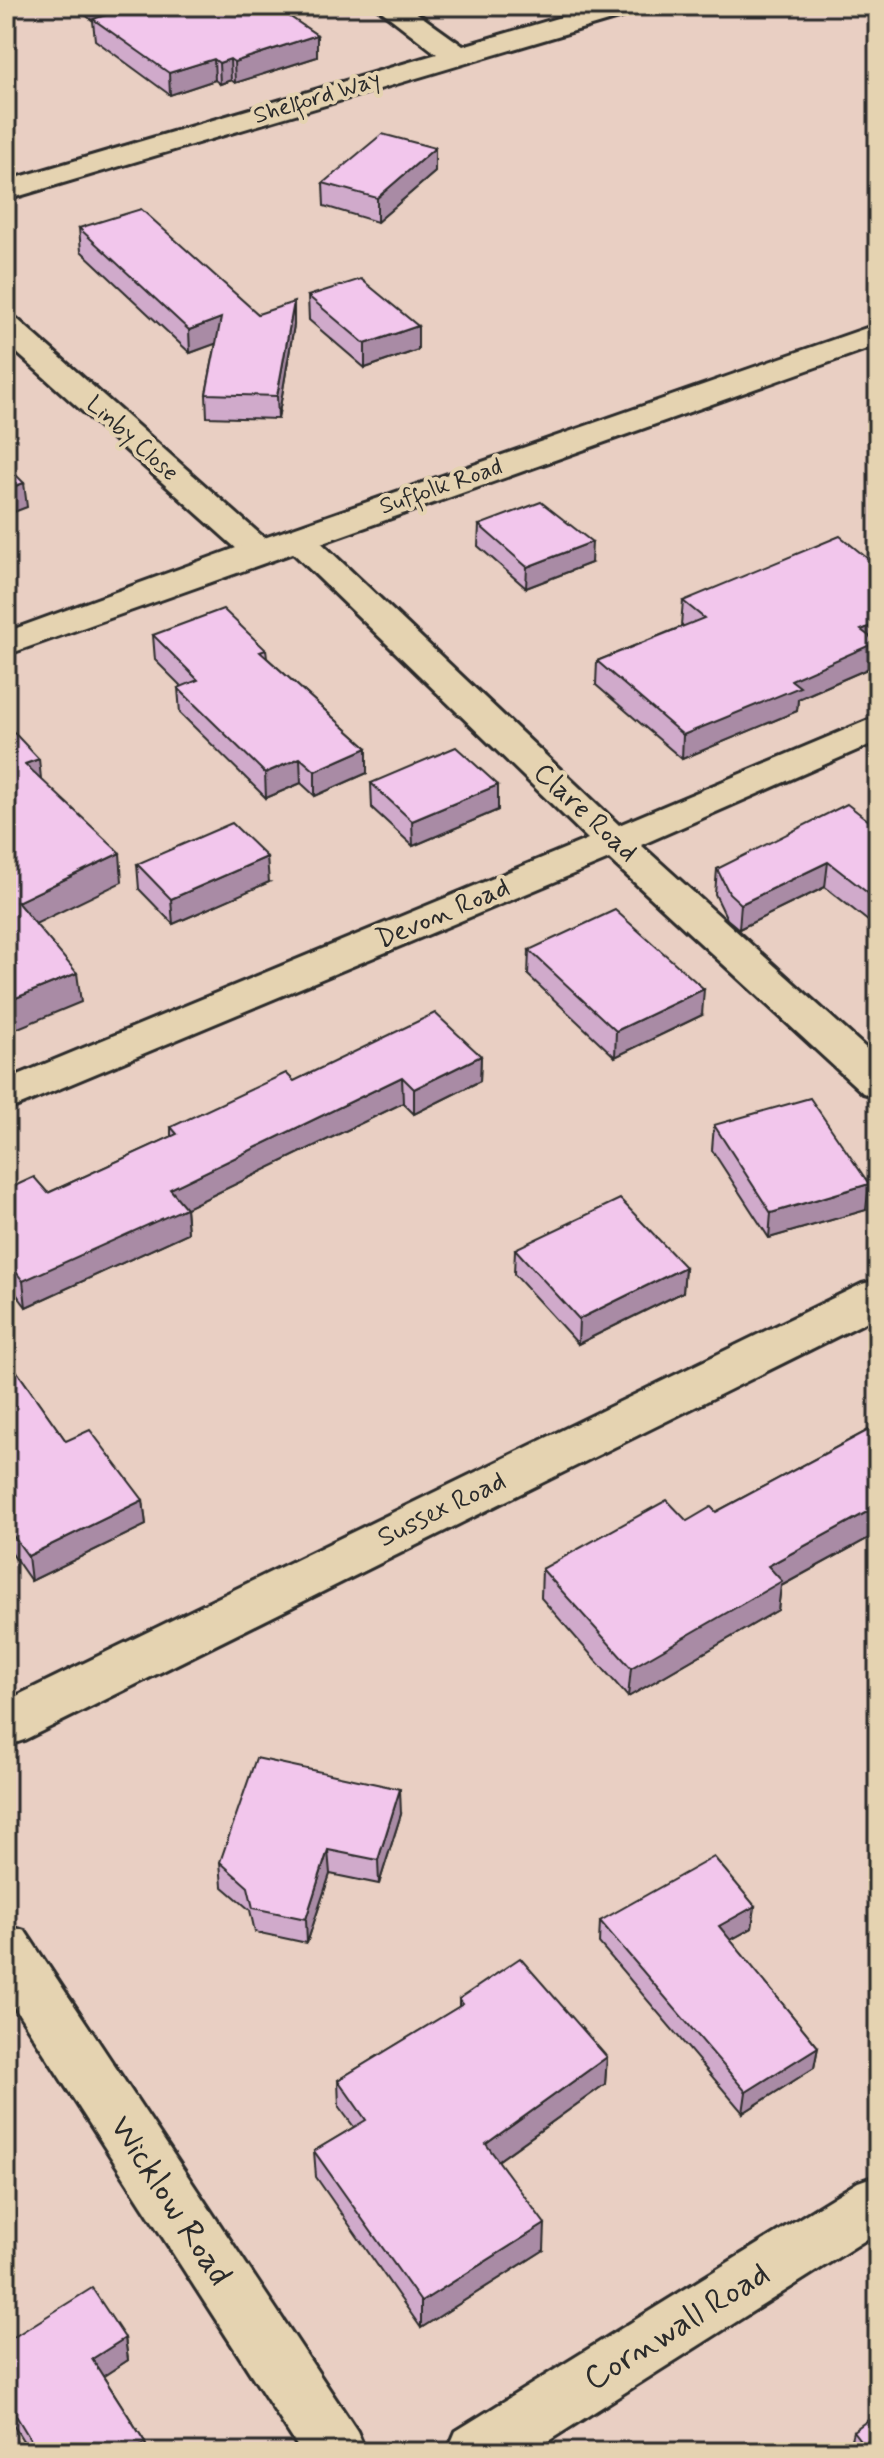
<svg xmlns="http://www.w3.org/2000/svg" width="884" height="2458" font-family="Mynerve,sans-serif">
<style>
.lines{fill:none;stroke-linecap:round;stroke-linejoin:round}
.street-casing{stroke:#2b2b2b;stroke-width:6}
.secondary-casing{stroke:#2b2b2b;stroke-width:6}
.street{fill:#e5d3b1;fill-rule:evenodd}
.secondary{fill:#e5d3b1;fill-rule:evenodd}
.wall{fill:#d0aacb;stroke:#2b2b2b;stroke-width:2}
.shaded-wall{fill:#a98ba5;stroke:#2b2b2b;stroke-width:2}
.building{fill:#f2c6ec;stroke:#2b2b2b;stroke-width:2}
.labels{text-anchor:middle;dominant-baseline:central;stroke-width:8;stroke-linejoin:round;paint-order:stroke}
.far-street-label{font-size:24px;fill:#2b2b2b;stroke:#e5d3b1}
.street-label{font-size:28px;fill:#2b2b2b;stroke:#e5d3b1}
.near-street-label{font-size:34px;fill:#2b2b2b;stroke:#e5d3b1}
</style>
<rect width="100%" height="100%" fill="#e9cfc3"/>
<filter id="ink" filterUnits="userSpaceOnUse"><feTurbulence type="fractalNoise" baseFrequency=".0125" numOctaves="2"/><feDisplacementMap in="SourceGraphic" scale="16" xChannelSelector="R" yChannelSelector="G"/><feConvolveMatrix kernelMatrix="1 2 1 2 8 2 1 2 1" color-interpolation-filters="sRGB"/></filter>
<g filter="url(#ink)">
<g class="lines">
<!-- street casing -->
<g class="street-casing">
<g id="street">
<polygon points="375,6 407,6 463,46 598,6 642,6 638,12 6,200 6,181 437,54"/>
<polygon points="6,316 17,319 271,544 276,551 271,558 259,561 247,558 6,343"/>
<polygon points="297,528 309,531 619,825 878,716 878,741 641,845 878,1059 878,1097 863,1093 609,859 6,1111 6,1080 588,839 285,545 280,538 285,531"/>
<polygon points="878,1280 878,1316 24,1740 6,1746 6,1701 862,1284"/>
<polygon points="6,1925 25,1931 357,2431 366,2452 301,2452 6,1994"/>
<polygon points="878,2175 878,2232 531,2452 447,2452 456,2431 858,2182"/>
</g>
</g>
<!-- secondary casing -->
<g class="secondary-casing">
<polygon id="secondary" points="878,324 878,345 6,655 6,632 247,544"/>
</g>
<!-- street -->
<use href="#street" class="street"/>
<!-- secondary -->
<use href="#secondary" class="secondary"/>
</g>
<!-- wall -->
<g class="wall">
<polygon points="74,6 285,6 285,14 317,35 317,57 235,83 231,80 220,84 215,80 170,95 95,40 93,21"/>
<polygon points="435,148 435,172 377,222 324,206 323,183"/>
<polygon points="79,228 258,314 294,325 278,419 207,417 206,394 216,343 190,353 81,251"/>
<polygon points="308,296 418,326 418,350 365,368 309,320"/>
<polygon points="479,525 591,563 526,588 478,546"/>
<polygon points="878,567 878,646 876,647 874,666 798,699 797,711 682,759 596,685 597,661 683,626 681,625 683,601"/>
<polygon points="153,635 266,650 267,658 367,748 367,773 315,796 301,783 266,798 180,713 178,688 181,686 155,660"/>
<polygon points="371,783 498,785 498,810 413,846 372,808"/>
<polygon points="878,828 878,929 825,887 739,929 727,919 715,894 717,869"/>
<polygon points="137,864 269,882 173,924 139,889"/>
<polygon points="529,950 702,1015 615,1057 528,975"/>
<polygon points="481,1056 480,1081 414,1114 403,1103 186,1208 188,1233 26,1307 6,1280 6,1190 48,1193 171,1137 171,1127 294,1081"/>
<polygon points="714,1125 866,1210 769,1238 712,1150"/>
<polygon points="515,1249 685,1267 683,1292 578,1344 514,1274"/>
<polygon points="6,1356 66,1441 143,1500 146,1525 31,1581 6,1545"/>
<polygon points="878,1425 878,1533 781,1586 778,1610 628,1697 541,1598 542,1569 716,1512"/>
<polygon points="401,1814 379,1884 330,1874 307,1943 255,1932 250,1910 222,1886 220,1862"/>
<polygon points="755,1906 752,1928 730,1940 818,2047 814,2068 743,2113 599,1943 600,1921"/>
<polygon points="459,1999 607,2057 605,2084 498,2161 544,2250 421,2328 316,2177 314,2151 354,2127 339,2107 338,2080 459,2007"/>
<polygon points="125,2338 128,2360 103,2376 145,2442 147,2452 30,2452 6,2413 6,2342"/>
<polygon points="853,2431 878,2452 848,2452"/>
</g>
<!-- shaded-wall -->
<g class="shaded-wall">
<polygon points="268,6 285,6 285,18"/>
<polygon points="317,35 317,57 235,83 234,62"/>
<polygon points="214,59 215,80 170,95 169,73"/>
<polygon points="230,59 231,80 220,84 219,63"/>
<polygon points="435,148 435,172 377,222 377,198"/>
<polygon points="294,302 294,325 278,419 277,396"/>
<polygon points="221,318 223,341 190,353 189,330"/>
<polygon points="418,326 418,350 365,368 365,344"/>
<polygon points="24,483 27,507 6,515 6,489"/>
<polygon points="592,542 591,563 526,588 527,567"/>
<polygon points="878,623 878,646 876,647 874,666 798,699 797,711 682,759 683,735 791,680 861,630"/>
<polygon points="367,748 367,773 315,796 315,771"/>
<polygon points="300,758 301,783 266,798 265,773"/>
<polygon points="39,759 42,788 25,764"/>
<polygon points="498,785 498,810 413,846 412,821"/>
<polygon points="120,853 122,882 21,931 17,902"/>
<polygon points="267,857 269,882 173,924 171,899"/>
<polygon points="828,862 825,887 739,929 741,904"/>
<polygon points="77,973 81,1002 6,1033 6,1002"/>
<polygon points="704,989 702,1015 615,1057 616,1031"/>
<polygon points="481,1056 480,1081 414,1114 414,1089"/>
<polygon points="402,1077 403,1103 186,1208 188,1233 26,1307 23,1281 170,1189"/>
<polygon points="869,1184 866,1210 769,1238 771,1213"/>
<polygon points="685,1267 683,1292 578,1344 579,1319"/>
<polygon points="143,1500 146,1525 31,1581 28,1556"/>
<polygon points="878,1506 878,1533 781,1586 778,1610 628,1697 631,1668 768,1566"/>
<polygon points="400,1789 401,1814 379,1884 378,1860"/>
<polygon points="328,1850 330,1874 307,1943 306,1919"/>
<polygon points="755,1906 752,1928 716,1948 719,1926"/>
<polygon points="818,2047 814,2068 743,2113 746,2092"/>
<polygon points="607,2057 605,2084 485,2170 486,2144"/>
<polygon points="545,2224 544,2250 421,2328 421,2302"/>
<polygon points="125,2338 128,2360 96,2381 92,2359"/>
<polygon points="145,2442 147,2452 130,2452"/>
</g>
<!-- building -->
<g class="building">
<polygon points="100,6 274,6 317,35 234,62 230,59 219,63 214,59 169,73 93,19 109,14"/>
<polygon points="382,134 435,148 377,198 323,183"/>
<polygon points="141,209 258,314 294,302 277,396 206,394 221,318 189,330 79,228"/>
<polygon points="361,279 418,326 365,344 308,296"/>
<polygon points="6,465 24,483 6,489"/>
<polygon points="541,502 592,542 527,567 479,525"/>
<polygon points="840,536 878,567 878,623 861,630 877,642 791,680 800,687 683,735 597,661 704,618 683,601"/>
<polygon points="223,609 266,650 260,652 367,748 315,771 300,758 265,773 178,688 198,680 153,635"/>
<polygon points="6,724 39,759 25,764 120,853 17,902 77,973 6,1002"/>
<polygon points="456,747 498,785 412,821 371,783"/>
<polygon points="847,804 878,828 878,901 828,862 741,904 729,893 717,869"/>
<polygon points="232,823 267,857 171,899 137,864"/>
<polygon points="615,910 704,989 616,1031 529,950"/>
<polygon points="435,1013 481,1056 414,1089 402,1077 170,1189 186,1208 23,1281 6,1259 6,1190 34,1177 48,1193 177,1134 171,1127 286,1073 294,1081"/>
<polygon points="810,1098 869,1184 771,1213 714,1125"/>
<polygon points="620,1199 685,1267 579,1319 515,1249"/>
<polygon points="6,1356 66,1441 90,1430 143,1500 28,1556 6,1526"/>
<polygon points="878,1425 878,1506 768,1566 782,1581 631,1668 542,1569 667,1500 687,1521 711,1507 716,1512"/>
<polygon points="256,1758 400,1789 378,1860 328,1850 306,1919 253,1908 248,1887 220,1862"/>
<polygon points="714,1857 755,1906 719,1926 818,2047 746,2092 600,1921"/>
<polygon points="520,1958 607,2057 486,2144 545,2224 421,2302 314,2151 366,2120 338,2080 463,2004 459,1999"/>
<polygon points="92,2288 125,2338 92,2359 145,2442 130,2452 38,2452 6,2399 6,2342"/>
<polygon points="878,2413 878,2452 869,2452 853,2431"/>
</g>
</g>
<g class="labels">
<!-- far-street labels -->
<g class="far-street-label">
<text transform="translate(317 98) rotate(-17)">Shelford Way</text>
<text transform="translate(132 439) rotate(42)">Linby Close</text>
<text transform="translate(441 487) rotate(-19)">Suffolk Road</text>
</g>
<!-- street labels -->
<g class="street-label">
<text transform="translate(585 813) rotate(43)">Clare Road</text>
<text transform="translate(443 914) rotate(-23)">Devon Road</text>
<text transform="translate(442 1510) rotate(-26)">Sussex Road</text>
</g>
<!-- near-street labels -->
<g class="near-street-label">
<text transform="translate(170 2201) rotate(57)">Wicklow Road</text>
<text transform="translate(677 2327) rotate(-32)">Cornwall Road</text>
</g>
</g>
<!-- margin -->
<rect width="884" height="2458" fill="none" stroke="#e5d3b1" stroke-width="32"/>
<rect x="16" y="16" width="852" height="2426" fill="none" stroke="#2b2b2b" stroke-width="3" filter="url(#ink)"/>
</svg>
